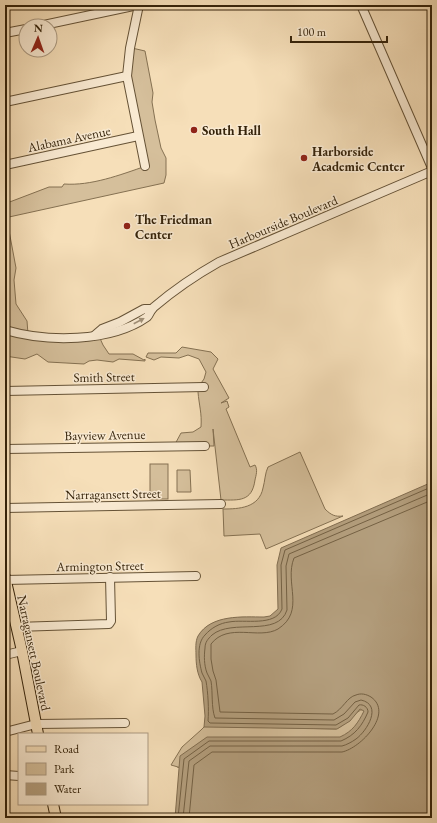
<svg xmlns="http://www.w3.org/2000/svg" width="437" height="823" font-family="'EB Garamond',serif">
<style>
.green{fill:#d5bf9b;stroke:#857152}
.water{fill:#b49f7e;stroke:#816d50}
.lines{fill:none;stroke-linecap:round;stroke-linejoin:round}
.shore{stroke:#746144;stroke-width:1}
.minor-casing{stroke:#655236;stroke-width:10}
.major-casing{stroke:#35230a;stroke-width:12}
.minor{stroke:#f9ead2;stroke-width:8}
.major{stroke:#f6dfb9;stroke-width:10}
.oneway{fill:#a19078}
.poi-dot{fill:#8f2418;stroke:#f9ead2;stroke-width:1.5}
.labels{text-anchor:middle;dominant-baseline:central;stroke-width:3;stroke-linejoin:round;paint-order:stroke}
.poi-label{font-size:13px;font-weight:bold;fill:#35230a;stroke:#f9ead2;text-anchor:start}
.street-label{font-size:13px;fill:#35230a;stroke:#f9ead2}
</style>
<rect width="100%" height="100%" fill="#f6dfb9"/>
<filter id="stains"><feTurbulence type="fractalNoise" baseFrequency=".005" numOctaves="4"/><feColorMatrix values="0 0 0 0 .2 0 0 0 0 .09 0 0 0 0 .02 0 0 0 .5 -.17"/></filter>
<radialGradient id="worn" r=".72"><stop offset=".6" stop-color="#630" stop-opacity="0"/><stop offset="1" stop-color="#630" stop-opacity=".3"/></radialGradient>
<!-- green -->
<g class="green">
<path d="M132,48L145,51L153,93L152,102L155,120L161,148L166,158V175L164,183L9,217L7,220L16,268L14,280L16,304L27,321L28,334L30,335L98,334L103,345L109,354H133L144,360L145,359V361L119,359L113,362L97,360L89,361L84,364L48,362L37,354L25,359L5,356V202L7,203L49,187H62L64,184C91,186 120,175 146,166L128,81Z"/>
<path d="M182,347L211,352L218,359L213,369L229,398L221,403L227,401L229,407L226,409L250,467L255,465C258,470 256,475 255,480C252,502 239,500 221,500L213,429L214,446H174L181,433L193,432L201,427C202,413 199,405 198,392L196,390L204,379L206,372L199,359L188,355L179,358L161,357L154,360L146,357L148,353H176Z"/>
<path d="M300,452L325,509C331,515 335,517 343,516L266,549L260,534L224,536L223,509C239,509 259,508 263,488C265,481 265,473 268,467Z"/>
<rect x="150" y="464" width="18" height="35"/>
<polygon points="177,470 190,470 191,492 177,492"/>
<path d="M364,709C368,719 352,731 346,738L190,752L178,768V767L171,765L182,747L201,730L205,726L336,729C348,724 354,711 364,709Z"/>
</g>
<!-- water -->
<path class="water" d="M430,483L432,488V818H175L180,756L207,737H340C353,731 358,723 364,711L360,709L350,721L337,729L204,727L205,716L202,682C197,674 196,664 196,655C196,649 195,642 198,636C211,614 243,617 264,617L270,616L278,609L277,565L281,548Z"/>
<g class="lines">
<!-- shore -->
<g class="shore">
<path d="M178,818L184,759L209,741H341C355,735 362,726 368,712C368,707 363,704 359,705L348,718L336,725L210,723L208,721C209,710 208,692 206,681C205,678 203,676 202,673C199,662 196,644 205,635C211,628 220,623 229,622C244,619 275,627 282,609L281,565L285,550L429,488H432"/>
<path d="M183,818L189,761L210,746H342C346,745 352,742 356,739C367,731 383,705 361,700L355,702L344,714L334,720L215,718C211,707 213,693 211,681C210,678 208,676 207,673C204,665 204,656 205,648C205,642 208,639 212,635C232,618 278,638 287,610L286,566L289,554L432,493"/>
<path d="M189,818L194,765L212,752H342C361,748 394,713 371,697C366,694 361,693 356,695C347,697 343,709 333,714L220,712L216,680L213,671L211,659V644C228,622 259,640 278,629C306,611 284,583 294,558L432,500"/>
</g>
<!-- minor casing -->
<g class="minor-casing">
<g id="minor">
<polyline points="139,5 130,48 127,76 145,166"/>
<polyline points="361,5 432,168"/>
<polyline points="39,26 138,5"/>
<polyline points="5,33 26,29"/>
<polyline points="5,102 127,76"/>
<polyline points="5,165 138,136"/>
<path d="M5,330C46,342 110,343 147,317C150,314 150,310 154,307C174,290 196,275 219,262L432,171"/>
<polyline points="95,335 102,329 120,322 144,309 152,309"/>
<polyline points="5,391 204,387"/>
<polyline points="5,449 205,446"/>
<polyline points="5,508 221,504"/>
<polyline points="5,580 196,576"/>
<polyline points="16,627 109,624 111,621 110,577"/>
<polyline points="5,655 22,651"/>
<polyline points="5,732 36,724 125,723"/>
<polyline points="5,775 19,776"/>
</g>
</g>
<!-- major casing -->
<g class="major-casing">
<g id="major">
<polyline points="5,577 22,651 38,734"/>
<polyline points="53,804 56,818"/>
</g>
</g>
<!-- minor -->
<use href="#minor" class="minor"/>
<!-- major -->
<use href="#major" class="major"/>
</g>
<!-- one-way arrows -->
<defs><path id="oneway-solid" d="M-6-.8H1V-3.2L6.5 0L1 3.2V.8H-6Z"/></defs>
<use class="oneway" href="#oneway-solid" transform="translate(139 321) rotate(-28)"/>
<!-- markers -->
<g class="poi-dot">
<circle cx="194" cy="130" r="4"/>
<circle cx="304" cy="158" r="4"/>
<circle cx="127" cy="226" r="4"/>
</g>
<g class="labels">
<!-- poi labels -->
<g class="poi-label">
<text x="202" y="130">South Hall</text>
<text x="312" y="151">Harborside<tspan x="312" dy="15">Academic Center</tspan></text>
<text x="135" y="219">The Friedman<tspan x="135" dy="15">Center</tspan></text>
</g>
<!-- street labels -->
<g class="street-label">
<text transform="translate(69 139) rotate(-12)">Alabama Avenue</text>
<text transform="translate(283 222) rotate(-23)">Harbourside Boulevard</text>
<text transform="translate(104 377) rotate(-1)">Smith Street</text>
<text transform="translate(105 435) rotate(-1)">Bayview Avenue</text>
<text transform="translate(113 494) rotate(-1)">Narragansett Street</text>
<text transform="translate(100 566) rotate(-1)">Armington Street</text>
<text transform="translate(34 653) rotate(78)">Narragansett Boulevard</text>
</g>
</g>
<!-- margin -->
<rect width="437" height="823" fill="none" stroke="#f6dfb9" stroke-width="20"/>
<rect x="6" y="6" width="425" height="811" fill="none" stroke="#35230a" stroke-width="2"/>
<rect x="10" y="10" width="417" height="803" fill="none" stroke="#35230a"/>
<!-- legend -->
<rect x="18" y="733" width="130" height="72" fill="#f9ead2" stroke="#ab9a82"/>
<rect x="26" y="746" width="20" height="6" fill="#f6dfb9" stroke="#ab9a82"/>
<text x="54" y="753" font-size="12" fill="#35230a">Road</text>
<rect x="26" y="763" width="20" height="12" fill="#d5bf9b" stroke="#ab9a82"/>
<text x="54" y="773" font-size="12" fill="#35230a">Park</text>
<rect x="26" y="783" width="20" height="12" fill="#b49f7e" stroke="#ab9a82"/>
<text x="54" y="793" font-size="12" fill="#35230a">Water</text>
<!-- north arrow -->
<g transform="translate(38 38) rotate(2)"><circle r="19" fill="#f9ead2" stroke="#ab9a82"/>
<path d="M0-3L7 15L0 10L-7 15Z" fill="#8f2418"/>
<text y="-6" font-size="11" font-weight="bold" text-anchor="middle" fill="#35230a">N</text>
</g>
<!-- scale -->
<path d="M291 36v6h96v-6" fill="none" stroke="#35230a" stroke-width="2"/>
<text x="297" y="36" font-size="12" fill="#35230a" stroke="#f9ead2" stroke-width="3" paint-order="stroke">100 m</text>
<rect width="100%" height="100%" filter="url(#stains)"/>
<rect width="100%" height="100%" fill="url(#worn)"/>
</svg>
